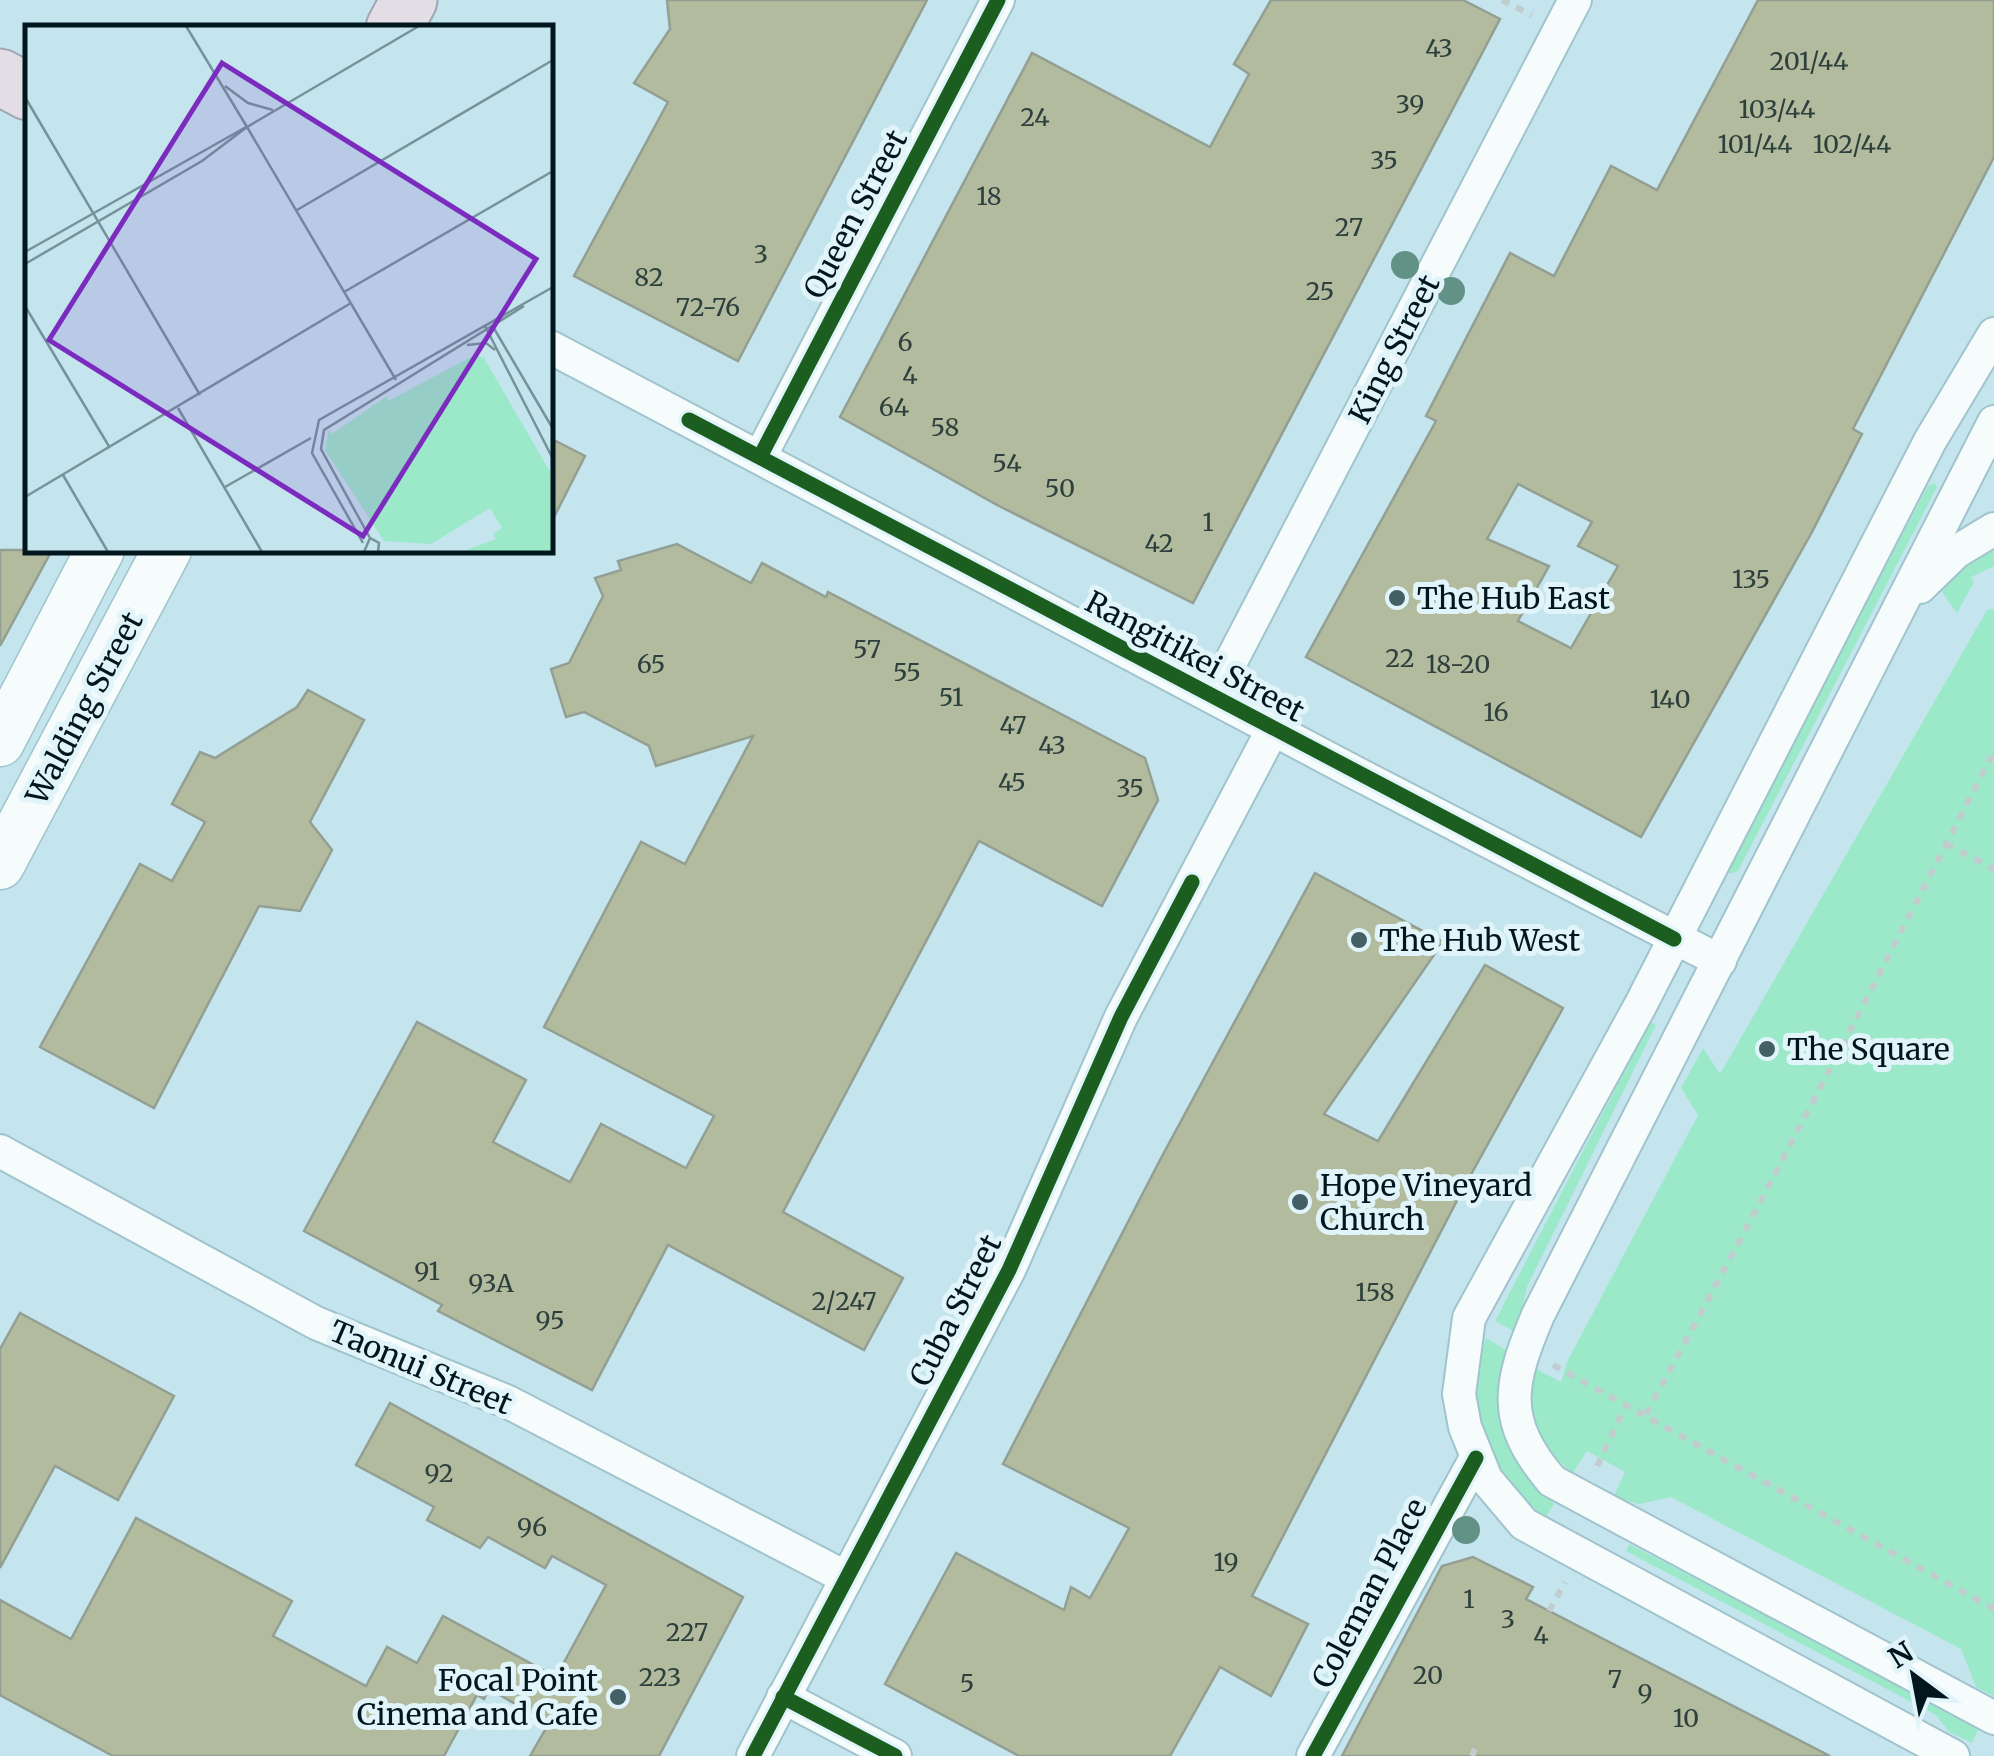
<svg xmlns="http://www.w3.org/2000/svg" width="1994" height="1756" font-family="Merriweather,serif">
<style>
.green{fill:#9ce9c9}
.building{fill:#b2bb9d;stroke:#949f93;stroke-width:2.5;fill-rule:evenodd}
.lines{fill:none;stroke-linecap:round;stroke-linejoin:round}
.street-casing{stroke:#a0c4cd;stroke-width:36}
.secondary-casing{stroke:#a0c4cd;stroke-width:51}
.highway-casing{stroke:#a0a6b2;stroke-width:59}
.path{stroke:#c1ccce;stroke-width:6;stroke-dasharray:8 8;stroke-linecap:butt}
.street{stroke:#f6fbfc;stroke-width:32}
.secondary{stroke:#f6fbfc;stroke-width:48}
.highway{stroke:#e3dde6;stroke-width:55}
.cycleway-casing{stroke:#e1f4fa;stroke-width:21}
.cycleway{stroke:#1b5e20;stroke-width:15}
.tree{fill:#629185}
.poi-dot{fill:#455f66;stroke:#e1f4fa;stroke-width:4}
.labels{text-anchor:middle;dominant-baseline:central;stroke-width:10;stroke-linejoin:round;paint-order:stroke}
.number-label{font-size:25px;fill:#2d403d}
.street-label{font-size:30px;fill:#01171d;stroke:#e1f4fa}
.poi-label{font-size:30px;fill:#01171d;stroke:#e1f4fa;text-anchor:start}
.inset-road{fill:none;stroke:#76939a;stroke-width:2.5}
.view{fill:#7b2cbf;fill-opacity:0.15;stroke:#7b2cbf;stroke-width:5}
.inset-edge{fill:none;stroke:#01171d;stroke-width:5}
</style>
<rect width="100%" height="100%" fill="#c4e5ee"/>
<!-- green -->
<g class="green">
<polygon points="1934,483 1937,487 1738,871 1729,874 1729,866 1928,486"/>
<polygon points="1993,547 1994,566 1971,577 1974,582 1957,613 1942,592 1960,567"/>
<path d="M1994,609V1693L1993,1696L1976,1687L1961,1649L1671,1497L1640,1504L1613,1498L1625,1472L1587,1451L1573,1473C1537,1446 1528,1409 1532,1367L1561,1382L1568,1360L1698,1115L1681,1088L1703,1048L1720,1074L1987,610Z"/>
<polygon points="1650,1022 1656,1025 1527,1287 1517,1333 1495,1321"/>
<path d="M1486,1338L1511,1353L1536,1483L1554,1504L1543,1522C1492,1466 1461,1415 1486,1338Z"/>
<polygon points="1629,1544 1980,1726 1972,1743 1949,1732 1936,1715 1626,1551"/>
</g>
<!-- building -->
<g class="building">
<polygon points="667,0 927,0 738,361 574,276 668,102 634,83 670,29"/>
<polygon points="1271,0 1463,0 1500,19 1193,603 997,505 840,417 1032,53 1210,147 1249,74 1234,64"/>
<path d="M1758,0H1994V157L1853,429L1862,434L1812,532L1641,837L1306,657L1436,421L1426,416L1510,253L1554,276L1611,166L1657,190ZM1518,484L1592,522L1578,546L1618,566L1571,648L1518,621L1549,566L1487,539Z"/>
<polygon points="550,438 585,456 550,525"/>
<polygon points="677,544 751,583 762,563 826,597 828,592 1145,758 1158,800 1102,906 979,841 783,1212 903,1278 864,1350 668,1245 592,1390 438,1311 442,1305 304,1231 417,1022 526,1080 493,1142 570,1182 601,1124 686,1168 714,1116 544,1027 641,842 685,864 753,736 656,766 649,746 584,712 566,717 551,669 569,663 603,596 595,578 621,570 618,561"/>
<polygon points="0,550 52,550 0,646"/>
<polygon points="308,690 364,720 310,822 332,850 300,911 259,906 154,1108 40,1047 140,864 172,881 205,822 172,804 200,752 215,758 297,707"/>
<polygon points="1315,873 1443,942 1324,1114 1378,1141 1485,965 1563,1008 1463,1189 1252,1596 1308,1624 1271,1696 1220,1667 1170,1756 1019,1756 885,1684 956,1553 1064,1610 1071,1587 1090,1598 1129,1528 1003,1464 1160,1160"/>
<polygon points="20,1313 174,1396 118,1500 55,1466 0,1568 0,1349"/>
<polygon points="390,1403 743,1597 659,1756 530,1756 549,1723 489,1689 484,1699 477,1695 444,1756 113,1756 0,1695 0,1600 71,1639 136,1518 292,1601 273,1636 366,1686 387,1647 417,1663 443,1616 556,1677 606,1585 552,1556 545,1568 488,1537 480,1548 427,1520 434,1507 356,1465"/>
<polygon points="1473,1557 1533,1587 1526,1599 1830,1756 1342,1756 1442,1566"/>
</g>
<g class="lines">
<!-- street casing -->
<g class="street-casing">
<g id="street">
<polyline points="550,347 1350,770 1720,961"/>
<path d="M1994,422L1538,1315C1509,1384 1500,1420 1552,1481L1994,1718"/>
<polyline points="761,455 998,0"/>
<polyline points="1920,587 1956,552 1994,529"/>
<polyline points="1213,696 1575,0"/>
<polyline points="0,1151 316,1323 508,1402 845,1577"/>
<polyline points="783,1697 895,1756"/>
<polyline points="753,1756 1009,1270 1121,1017 1273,729"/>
<polyline points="1313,1756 1476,1458"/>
<polyline points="1953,1756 1524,1524 1486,1479 1465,1427 1459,1394 1469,1318 1640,1006 1930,441 1994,334"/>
</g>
</g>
<!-- secondary casing -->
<g class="secondary-casing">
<g id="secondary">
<polyline points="0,742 100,550"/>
<polyline points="0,865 167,550"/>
</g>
</g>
<!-- highway casing -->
<g class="highway-casing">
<g id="highway">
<polyline points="394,28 409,0"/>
<polyline points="0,77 28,92"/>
</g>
</g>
<!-- path -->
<g class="path">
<polyline points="1502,0 1532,15"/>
<polyline points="1946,844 1994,869"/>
<polyline points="1553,1365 1994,1609"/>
<path d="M1646,1414C1766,1195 1880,973 1994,751"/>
<polyline points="1597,1466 1626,1405"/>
<polyline points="1549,1611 1565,1582"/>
<polyline points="1472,1756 1475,1749"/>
</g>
<!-- street -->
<use href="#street" class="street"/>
<!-- secondary -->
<use href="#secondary" class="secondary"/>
<!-- highway -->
<use href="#highway" class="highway"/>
<!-- cycleway casing -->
<g class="cycleway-casing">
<g id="cycleway">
<polyline points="689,420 1674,939"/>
<polyline points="761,455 998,0"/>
<polyline points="783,1697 895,1756"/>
<polyline points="753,1756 1009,1270 1121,1017 1192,882"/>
<polyline points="1313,1756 1476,1458"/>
</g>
</g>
<!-- cycleway -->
<use href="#cycleway" class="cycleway"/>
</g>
<!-- trees -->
<g class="tree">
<circle cx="1405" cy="265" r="14"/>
<circle cx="1451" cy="291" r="14"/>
<circle cx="1466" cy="1530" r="14"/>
</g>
<!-- markers -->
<g class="poi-dot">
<circle cx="1397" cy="598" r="10"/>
<circle cx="1359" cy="940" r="10"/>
<circle cx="1767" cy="1049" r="10"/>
<circle cx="1300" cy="1202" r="10"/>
<circle cx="618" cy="1697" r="10"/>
</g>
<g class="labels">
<!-- number labels -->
<g class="number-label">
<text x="1439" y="48">43</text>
<text x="1809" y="61">201/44</text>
<text x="1410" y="104">39</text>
<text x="1777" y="109">103/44</text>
<text x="1035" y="117">24</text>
<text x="1755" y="144">101/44</text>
<text x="1852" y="144">102/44</text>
<text x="1384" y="160">35</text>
<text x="989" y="196">18</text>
<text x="1349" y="227">27</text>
<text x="761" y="254">3</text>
<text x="649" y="277">82</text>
<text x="1320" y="291">25</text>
<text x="708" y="307">72-76</text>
<text x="905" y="342">6</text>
<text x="910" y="375">4</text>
<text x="894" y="407">64</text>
<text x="945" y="427">58</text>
<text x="1007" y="463">54</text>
<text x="1060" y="488">50</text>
<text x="1208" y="522">1</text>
<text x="1159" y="543">42</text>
<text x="1751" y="579">135</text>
<text x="867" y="649">57</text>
<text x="1400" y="658">22</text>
<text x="651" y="664">65</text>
<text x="1458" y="664">18-20</text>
<text x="907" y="672">55</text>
<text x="951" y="697">51</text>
<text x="1670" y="699">140</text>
<text x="1496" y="712">16</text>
<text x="1013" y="725">47</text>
<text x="1052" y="745">43</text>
<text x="1012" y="782">45</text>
<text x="1130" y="788">35</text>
<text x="427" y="1271">91</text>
<text x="491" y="1283">93A</text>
<text x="1375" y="1292">158</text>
<text x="844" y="1301">2/247</text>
<text x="550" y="1320">95</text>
<text x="439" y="1473">92</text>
<text x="532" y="1527">96</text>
<text x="1226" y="1562">19</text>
<text x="1469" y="1599">1</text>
<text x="1508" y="1619">3</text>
<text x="687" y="1632">227</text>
<text x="1541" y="1635">4</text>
<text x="1428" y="1675">20</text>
<text x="660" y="1677">223</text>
<text x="1615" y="1679">7</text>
<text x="967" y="1683">5</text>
<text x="1645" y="1693">9</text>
<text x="1686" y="1718">10</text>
</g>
<!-- street labels -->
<g class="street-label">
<text transform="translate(855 214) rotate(-62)">Queen Street</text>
<text transform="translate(1394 349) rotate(-63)">King Street</text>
<text transform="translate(1195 656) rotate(28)">Rangitikei Street</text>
<text transform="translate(84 708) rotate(-62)">Walding Street</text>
<text transform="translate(955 1310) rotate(-63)">Cuba Street</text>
<text transform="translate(421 1367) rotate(23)">Taonui Street</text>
<text transform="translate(1369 1593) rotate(-62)">Coleman Place</text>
</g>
<!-- poi labels -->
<g class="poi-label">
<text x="1417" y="598">The Hub East</text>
<text x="1379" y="940">The Hub West</text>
<text x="1787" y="1049">The Square</text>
<text x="1320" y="1185">Hope Vineyard<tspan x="1320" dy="34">Church</tspan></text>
<text x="598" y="1680" text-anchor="end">Focal Point<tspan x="598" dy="34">Cinema and Cafe</tspan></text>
</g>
</g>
<!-- overview -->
<g transform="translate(25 25)">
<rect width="528" height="528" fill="#c4e5ee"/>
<path d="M450,330L459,333L527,450V527H436L471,514L468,509L477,503L465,483L406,519L359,516L300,425L304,404L307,409L362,371L363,376Z" fill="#9ce9c9"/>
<path class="inset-road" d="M161,1L222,102L394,1M200,61L223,78L248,85M0,72L175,370M222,102L371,355M272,185L528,35M0,227L221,102M0,239L177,136L222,102M319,267L528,146M0,281L85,423M467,300L528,404M460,301L528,434M442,320L461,318L470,325M153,383L237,527M38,450L83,527M200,462L286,413M0,472L326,278M345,513L296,424L299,405L499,281M338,518L287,428L294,395L528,262M339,527L345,513L354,518L353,527"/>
<path class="view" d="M197,38L511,234L338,511L24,315Z"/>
<rect width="528" height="528" class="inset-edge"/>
</g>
<!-- north arrow -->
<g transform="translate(1914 1676) rotate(328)" stroke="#e1f4fa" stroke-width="8" paint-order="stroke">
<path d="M0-8L18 38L0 25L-18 38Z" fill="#01171d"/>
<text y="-15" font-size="28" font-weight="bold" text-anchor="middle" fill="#01171d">N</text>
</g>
</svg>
